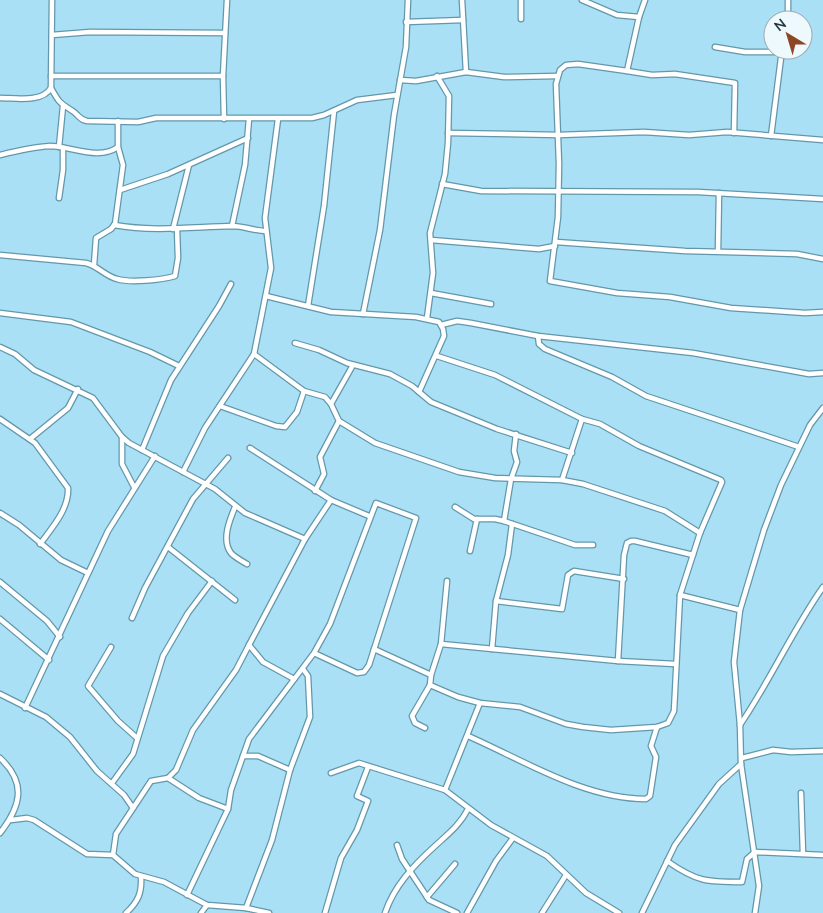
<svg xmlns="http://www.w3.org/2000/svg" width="823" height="913" font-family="'Nunito Sans',sans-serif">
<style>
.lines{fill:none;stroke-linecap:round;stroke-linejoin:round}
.street-casing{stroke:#6397ab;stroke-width:7}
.street{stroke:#fff;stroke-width:4.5}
</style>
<rect width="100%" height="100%" fill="#a9e0f5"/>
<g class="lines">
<!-- street casing -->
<g class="street-casing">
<g id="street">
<polyline points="462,0 466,72"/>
<polyline points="582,0 617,15 639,17"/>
<polyline points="645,0 639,17 627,71 578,64 566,65 560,70 556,84 559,164 558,217 550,281 617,293 670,297 731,308 805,313 823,312"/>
<polyline points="521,19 521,0"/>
<polyline points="788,20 788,0"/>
<polyline points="406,22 463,20"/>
<polyline points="52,35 90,32 225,33"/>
<polyline points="715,47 745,52 781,52"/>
<polyline points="627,71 652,75 675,74 735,83 734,133"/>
<polyline points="51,76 223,76"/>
<polyline points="400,80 416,81 466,72 504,77 557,76"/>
<path d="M51,88C60,104 59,102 74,112C79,116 80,120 87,121L138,122L156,118H312L324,115L357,100L397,95"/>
<path d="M0,98C15,98 42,103 51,88L52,0"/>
<polyline points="224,119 223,76 227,0"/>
<polyline points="448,133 559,135 644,132 689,135 727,132 823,140"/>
<polyline points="771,136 782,50"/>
<polyline points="59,147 63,106"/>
<path d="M0,155C16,151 33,147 50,146C71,146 98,161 118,147V121"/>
<polyline points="442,184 481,191 698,192 823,199"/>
<polyline points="120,190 168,174 248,138"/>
<polyline points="59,198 63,170 63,148"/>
<path d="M114,225C154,232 192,227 232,226C244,226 254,231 266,231"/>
<polyline points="232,226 245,165 249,119"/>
<polyline points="173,229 189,165"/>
<polyline points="431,240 539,249 555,246"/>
<polyline points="556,242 685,251 797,254 823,259"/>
<polyline points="718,251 719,193"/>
<path d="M0,255L86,263C98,266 105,276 117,279C130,283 162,280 175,276L178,258L177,229"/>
<polyline points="94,265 96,238 111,229 115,224 123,165 118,147"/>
<polyline points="431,293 491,304"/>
<polyline points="266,296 331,312 416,317 439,322 443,329 444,336 419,392"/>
<polyline points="308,306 324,206 334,111"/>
<polyline points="0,313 71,322 150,352 179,366"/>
<polyline points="363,314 380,230 394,115 406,47 408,0"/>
<polyline points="427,318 433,273 430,233 445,174 448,143 449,96 437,76"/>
<polyline points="441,325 457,321 471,323 538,336 693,353 809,374 823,373"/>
<polyline points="538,336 539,344 545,349 612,377 646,396 799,447"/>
<polyline points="295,343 319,350 347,363 390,374 412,386 431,402 497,429 572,453"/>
<polyline points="0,347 15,354 34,370 93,398 122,437 129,443 215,489 245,513 305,539"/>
<polyline points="254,354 304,391 325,397 331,404 339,421 375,443 459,472 495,478 562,480 583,484 665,511 700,533"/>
<polyline points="331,404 353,365"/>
<polyline points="220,406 276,426 285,427 297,412 304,391"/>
<path d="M0,419L35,443L68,488C69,509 52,528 40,544"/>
<polyline points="516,434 514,451 517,462 511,479 504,521 575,545 593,545"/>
<polyline points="122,437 122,464 134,487"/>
<polyline points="30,439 68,408 78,389"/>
<polyline points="250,448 331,500 305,539 249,645 263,662 294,679"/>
<polyline points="142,450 171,380 219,306 231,284"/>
<polyline points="183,472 205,428 254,354 271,268 265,218 278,119"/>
<polyline points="562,480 582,419"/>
<polyline points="315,491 324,474 320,457 339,421"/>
<polyline points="331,500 369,516"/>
<path d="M235,507C230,519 221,540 231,553C234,557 242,561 247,564"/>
<polyline points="455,507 474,519 495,519 504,521"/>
<polyline points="0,513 19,525 61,560 88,573"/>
<polyline points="168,547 235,600"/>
<polyline points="470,551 477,519"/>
<polyline points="0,582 47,621 60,637"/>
<polyline points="680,595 740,610"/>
<polyline points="496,601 562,609 568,575 574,571 624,579"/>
<polyline points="132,618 145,588 193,499 228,458"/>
<polyline points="0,619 49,660"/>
<polyline points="441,644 618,661 624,555 627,543 631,541 635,541 693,555"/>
<polyline points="111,647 88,686 118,721 137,738"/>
<polyline points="374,649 431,675 430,685 458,697 480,703 520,707 566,724 583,727 611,730 657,727 668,723 674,711 680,595 700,533 722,482 721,480 639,446 600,424 582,419 495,375 437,356"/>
<polyline points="492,649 496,601 508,555 512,524"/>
<polyline points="618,661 675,664"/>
<polyline points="431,675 441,644 447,581"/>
<polyline points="0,694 46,717 70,737 97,771 124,795 133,808"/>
<polyline points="25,708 108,531 155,456"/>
<path d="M740,725C770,681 792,631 823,587"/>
<polyline points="425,728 415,723 412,716 430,685"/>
<path d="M468,736C523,760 584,799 646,799L650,796L656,757L651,746L657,727"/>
<polyline points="243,756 258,756 290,770"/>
<path d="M0,758C27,783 21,806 0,833"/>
<polyline points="742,758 773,750 791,752 823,751"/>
<polyline points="331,773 359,763 445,790 491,825 547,856 586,893 619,913"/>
<polyline points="168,778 176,770 193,730 236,670 249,645"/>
<polyline points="112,783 133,754 163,656 188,613 212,581"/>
<polyline points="445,790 480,703"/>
<polyline points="801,793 803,854"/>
<polyline points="11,820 27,818 34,820 87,854 113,855 135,874 164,882 207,905 246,908 269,913"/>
<polyline points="397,845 402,859 429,900 457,913"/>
<polyline points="113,855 116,834 151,781 168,778 199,798 228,809"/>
<path d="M667,861C697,882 707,882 742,882L747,859L755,852L823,855"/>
<polyline points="187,895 228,809 231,790 249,739 314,653 330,624 376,503 416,518 369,665 364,672 357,673 314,653"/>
<polyline points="427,897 455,864"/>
<polyline points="246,908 272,840 290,770 310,717 308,676 303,669"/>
<path d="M126,913C138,902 142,893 141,877"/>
<polyline points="201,913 207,905"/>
<polyline points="325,913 341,858 357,830 368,801 357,796 368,767"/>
<path d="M385,913C394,886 414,865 435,846C448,834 460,825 468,809"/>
<polyline points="467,913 496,861 513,838"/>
<polyline points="542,913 566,875"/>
<polyline points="642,913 675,845 719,784 741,764"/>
<polyline points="755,913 759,886 741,764 740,725 734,662 740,610 764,530 781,485 810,425 823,408"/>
</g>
</g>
<!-- street -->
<use href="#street" class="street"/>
</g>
<!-- north arrow -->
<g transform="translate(788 35) rotate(322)"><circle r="24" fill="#eef9fd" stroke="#9cabb1"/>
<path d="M0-4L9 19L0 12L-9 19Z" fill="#8d4523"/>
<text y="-8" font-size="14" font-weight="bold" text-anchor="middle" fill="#213740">N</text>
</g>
</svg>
